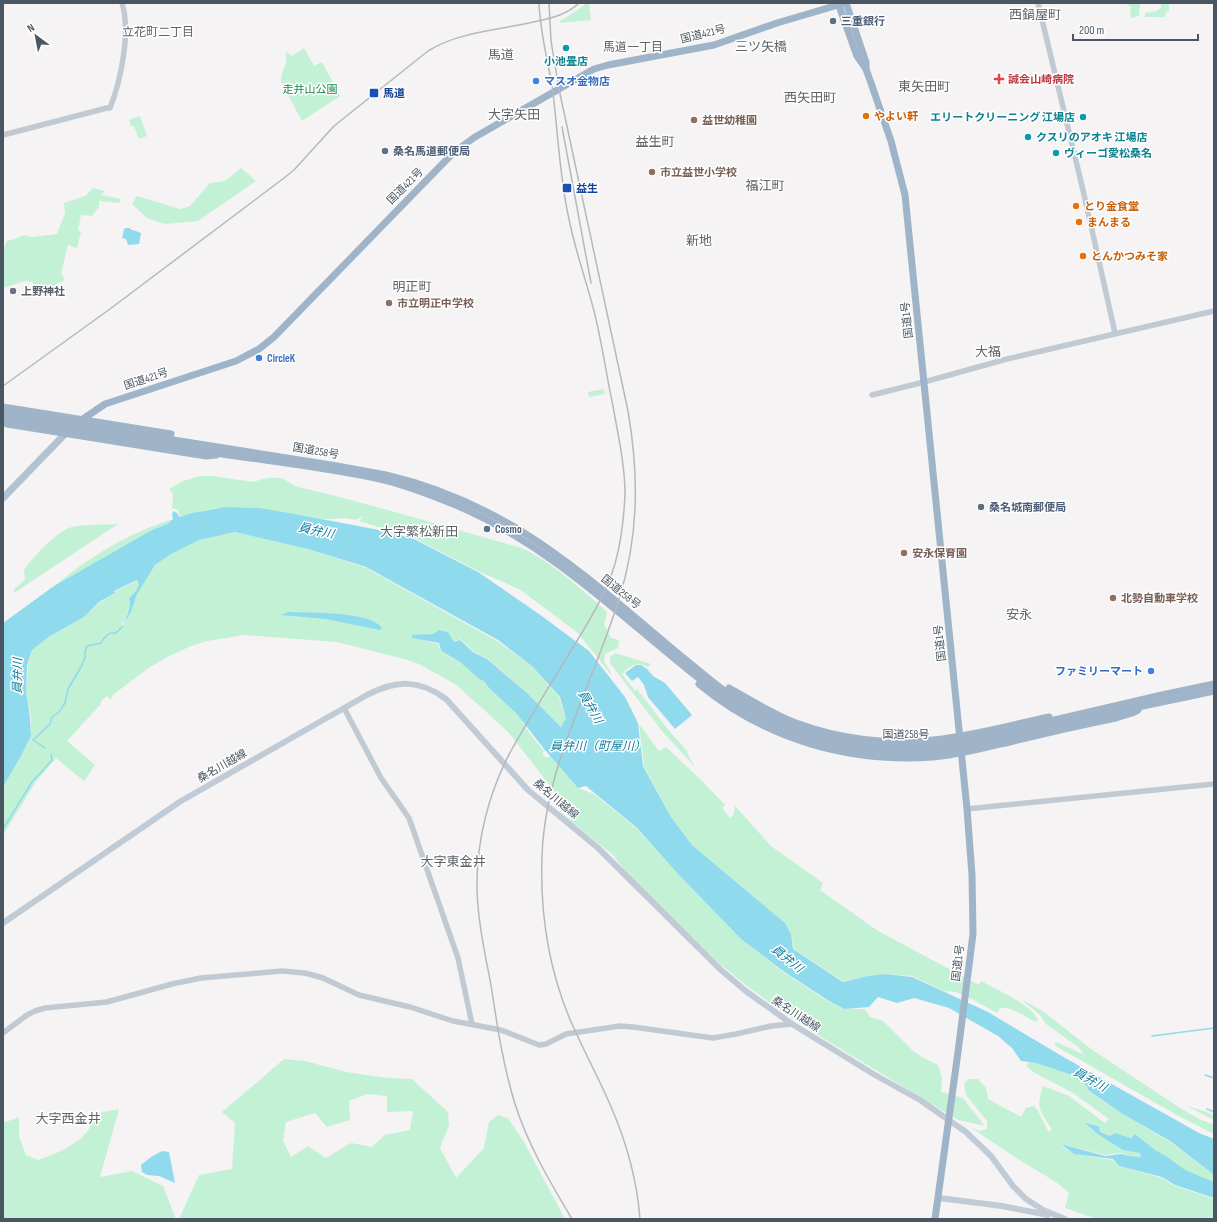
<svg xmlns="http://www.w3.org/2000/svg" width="1217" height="1222" font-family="'Sofia Sans Condensed','Noto Sans JP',sans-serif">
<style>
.green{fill:#c3f1d5;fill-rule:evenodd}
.water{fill:#90daee}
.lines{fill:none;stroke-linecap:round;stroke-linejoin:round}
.stream{stroke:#90daee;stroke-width:1.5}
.tertiary{stroke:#c1cad2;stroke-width:5.5}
.secondary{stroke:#c1cbd6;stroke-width:6}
.primary{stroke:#b3c2d1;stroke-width:7}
.trunk{stroke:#9fb4c9;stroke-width:7}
.rail{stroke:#b5b8bd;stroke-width:1.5}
.service-dot{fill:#5c6f8a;stroke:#fff;stroke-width:1.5}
.culture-dot{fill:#0f9aa8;stroke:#fff;stroke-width:1.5}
.health-dot{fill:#e0444e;stroke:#fff;stroke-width:1.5}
.shop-dot{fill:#3f7fe0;stroke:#fff;stroke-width:1.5}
.transit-dot{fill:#1a4fb4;stroke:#fff;stroke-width:1.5}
.food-dot{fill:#e8710a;stroke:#fff;stroke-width:1.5}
.education-dot{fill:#8d6e63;stroke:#fff;stroke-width:1.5}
.worship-dot{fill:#6b7280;stroke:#fff;stroke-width:1.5}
.labels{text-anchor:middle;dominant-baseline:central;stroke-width:3;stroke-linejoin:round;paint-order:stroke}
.service-label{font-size:11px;font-weight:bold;fill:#4e5e75;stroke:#fff;text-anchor:start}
.street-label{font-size:11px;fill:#4a5661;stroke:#fff}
.culture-label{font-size:11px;font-weight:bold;fill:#0d838f;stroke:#fff;text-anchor:start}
.health-label{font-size:11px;font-weight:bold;fill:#be3a42;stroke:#fff;text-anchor:start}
.shop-label{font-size:11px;font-weight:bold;fill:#366cbe;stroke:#fff;text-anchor:start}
.park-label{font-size:11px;fill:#17864f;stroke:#fff}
.transit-label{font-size:11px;font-weight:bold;fill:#164399;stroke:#fff;text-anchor:start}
.food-label{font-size:11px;font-weight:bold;fill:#c56008;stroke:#fff;text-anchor:start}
.education-label{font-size:11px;font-weight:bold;fill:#785e54;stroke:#fff;text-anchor:start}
.worship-label{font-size:11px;font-weight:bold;fill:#5b616d;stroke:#fff;text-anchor:start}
.neighbourhood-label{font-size:12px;fill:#5f6368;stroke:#fff}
.water-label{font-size:12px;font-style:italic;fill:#0c7c9b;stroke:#fff}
.quarter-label{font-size:13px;fill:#5f6368;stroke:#fff}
</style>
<rect width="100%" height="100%" fill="#f5f3f3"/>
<!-- green -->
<g class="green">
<polygon points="587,3 589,4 591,20 560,23 560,21 570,15"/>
<polygon points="1127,3 1143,3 1140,5 1139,16 1131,18 1130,10 1132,7 1127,5"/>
<polygon points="1161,3 1169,3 1169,11 1166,12 1165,17 1145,17 1145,13 1157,11 1161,7"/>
<polygon points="304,48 314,66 322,62 340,96 302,121 281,82 282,73 286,64 286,52 292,56"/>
<polygon points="140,116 147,136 139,139 134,126 131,126 129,120"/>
<polygon points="241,168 256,181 198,221 165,224 147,218 132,204 137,196 180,209 190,206 210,183 225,181"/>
<polygon points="93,188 105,191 101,195 121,199 120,203 99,201 99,207 92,216 81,215 78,230 81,232 77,248 68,245 61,273 65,280 58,283 56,287 38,292 32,282 25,281 3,288 3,248 4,248 7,241 15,239 24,235 32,237 57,234 65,213 64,203 85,196"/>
<polygon points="604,389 605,394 589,397 588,392"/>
<path d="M200,476H212L254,482C262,478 271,477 280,478C288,480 294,487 302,488C376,505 448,528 522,548C551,562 583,590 607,612L604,624L611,638L619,640L618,648L605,654L604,661L611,673V675L578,633L519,589L478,571L412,537L359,521L364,516L355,520C345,516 333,520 322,519C269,511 233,499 179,517L178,510L172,508L173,494L169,489L183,481Z"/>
<path d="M170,520L169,523L150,531L54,586C89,558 126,534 170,520Z"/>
<path d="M118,524L14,593V589L23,582L25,579L24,570C32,558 58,530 72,527C85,524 104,525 118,524Z"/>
<path d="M235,532L308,549L366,568L497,641L532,666L559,697L566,718L561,727L527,693L488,659L473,651L460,639L454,642L448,632L439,630L433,634L412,636L422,640L438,644L441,652L460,662L479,679L484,681L489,688L517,713L530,734L544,751L542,754L547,758L550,756L578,788L594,794L637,829L678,874L741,939L783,972L829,1002L844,1009H865L870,1017L883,1021L912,1050L922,1057L938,1065L942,1078L941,1092L963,1098L984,1125H981L958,1120L818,1035L774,1006L743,983L719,963L630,877L612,854L553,808L574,821L576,819L509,733L482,708L455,684L419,664L404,659L337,642L244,635L207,641L191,646L169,656L150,667L114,694L111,700L107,696L101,701L100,705L67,741L95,765L84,781L56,758L35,783L3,835V787L21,756L31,736V718L26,691L28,666L32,650L50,636L84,617L99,603L115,593V591L137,581L139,585L136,591L129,598C132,608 125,619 121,627L123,626C132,616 133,602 139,590C144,582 149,571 156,565C168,554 184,545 199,540C210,536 223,535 235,532Z"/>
<path d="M615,653L651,664L648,667C636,661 631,665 622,674L635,691L637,689L670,732L688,752L687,753L695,767L662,731L610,663V657Z"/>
<path d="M639,724L659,751L666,747L700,779L725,805L722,808L730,818L733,816L735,806L771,846L823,883L820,890L878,931L979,985L981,981C997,990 1031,1004 1038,1020L1036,1022C1025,1017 1012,1006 1000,1008L997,1013L972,999L956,992L944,991L912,976L885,974L843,981L794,949L791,934L785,923L692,845L671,817L644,766Z"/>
<polygon points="1021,999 1044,1012 1091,1049 1180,1108 1199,1119 1214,1125 1214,1134 1175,1114 1054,1045 1056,1042 1085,1055 1077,1046 1046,1024 1040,1015"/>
<path d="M284,1059L305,1061L346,1072L387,1078L412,1079L448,1112L449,1125L440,1148L456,1178L484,1148L489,1122L498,1115L508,1118L524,1142L565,1219H179L199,1175L232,1169L235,1123L222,1112ZM367,1094L387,1096V1112L413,1111L410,1130L385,1135L372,1147L351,1143L326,1158L308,1146L291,1157L283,1141L286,1122L315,1113L327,1127L350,1120L349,1101Z"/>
<path d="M1029,1062L1036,1063L1072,1075L1087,1086V1090L1121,1113L1170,1142L1214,1175V1182L1184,1170L1166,1156L1155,1151L1135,1134L1131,1138L1115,1133L1110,1136L1100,1132L1099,1125L1086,1124L1099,1135L1124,1150L1140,1153L1141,1157L1129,1156L1121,1153L1105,1155L1062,1144V1146L1074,1154L1112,1160L1119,1166L1162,1178L1175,1186L1214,1199V1219H1097L1065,1208L1069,1193L1056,1182L1021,1161L970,1127L980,1131L987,1129V1121L966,1095L964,1083L969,1079H978L986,1088L988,1099L1021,1117L1026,1108L1034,1106L1038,1111L1048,1131H1051V1128C1039,1109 1036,1108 1043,1086L1069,1096L1105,1123L1109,1119L1073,1093L1035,1073L1026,1066Z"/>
<polygon points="1187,1106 1207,1112 1214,1116 1214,1120"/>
<path d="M119,1109L100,1177L132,1171L163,1186L176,1219H3V1123L19,1117V1136L26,1155L38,1160C54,1155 80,1144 89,1129C92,1125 93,1118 94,1114Z"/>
</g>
<!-- water -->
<g class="water">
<polygon points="126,228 130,228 130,229 141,233 139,244 128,245 126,239 122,238 124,229"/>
<path d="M226,507L259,508L289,513L374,529L412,538L478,572L539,614L589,651L625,697L638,723L643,766L671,817L692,845L785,923L791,934L793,949L843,982L868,976L885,974L912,977L988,1012L1060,1055L1199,1133L1214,1139V1175L1170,1141L1121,1113L1088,1090L1087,1086L1072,1075L1036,1063L1021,1061L1012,1048L998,1036L949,1008L914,998L897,1003L878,997L869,1007L844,1009L829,1001L783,971L741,939L678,874L637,828L586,786L578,788L545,750L516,713L489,688L484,681L479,679L460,662L441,651L439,643L412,638V635L433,634L439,630L448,632L454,642L460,640L473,652L487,659L527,693L561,727L566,718L560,697L532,666L498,640L366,567L308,549L235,532L199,540L171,554L155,565L137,594L131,612L123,626C126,617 132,607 129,598L136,591L139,585L137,580L114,591L115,593L99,602L84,617L50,636L32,650L27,666L26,691L30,718L31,736L21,756L3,787V648C5,639 3,632 3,623L54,586L150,531L169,523L170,521L173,519L172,515L173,511L177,513L179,517L192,513Z"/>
<path d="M288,612C308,613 371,611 382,628L380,630L326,619L281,615Z"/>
<polygon points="636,665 641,665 647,669 653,676 665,683 692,715 675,729 648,697 644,685 638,677 632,681 625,673"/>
<polygon points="1085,1123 1099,1126 1100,1132 1110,1136 1115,1133 1131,1138 1135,1134 1155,1150 1166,1156 1185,1170 1214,1182 1214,1198 1175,1185 1162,1177 1119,1166 1113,1159 1074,1154 1061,1144 1105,1156 1121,1154 1129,1156 1141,1157 1140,1153 1123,1150 1099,1135"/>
<polygon points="162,1151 169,1152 175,1183 159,1176 147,1175 142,1172 141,1165 151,1157"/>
</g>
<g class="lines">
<!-- stream -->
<g class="stream">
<path d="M45,748L33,740L50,724L52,717L59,712L65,703L68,689L81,667L85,657V651L87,646L101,643C104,637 109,632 116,633L123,626"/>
<polyline points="3,829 32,782 52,760 51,754"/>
<polyline points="1152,1036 1214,1028"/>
<polyline points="1205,1075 1214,1078"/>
<polyline points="1207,1109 1214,1112"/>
</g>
<!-- tertiary -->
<g class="tertiary">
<polyline points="1038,3 1083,190 1115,333"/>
<path d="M3,135L107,108H110C121,80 131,32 122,3"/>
<polyline points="872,395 924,382 1007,359 1214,311"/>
<polyline points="344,708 381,778 409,818 458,958 472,1024"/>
<polyline points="967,809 1214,784"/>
<polyline points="3,1033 27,1015 35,1011 45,1008 107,1002 172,984 201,978 282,971 305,973 323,978 359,995 410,1007 453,1021 501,1030 539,1045 546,1044 566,1034 620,1026 633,1027 713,1038 736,1034 771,1026 792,1024"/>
</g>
<!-- secondary -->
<g class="secondary">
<path d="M3,923L181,801L367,695C396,680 419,679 446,699L528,790L598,848L721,970L747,992L792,1024L875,1075L920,1100L966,1132L991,1156L1013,1186L1026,1199L1043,1210L1065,1219"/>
<polyline points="939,1198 1002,1206 1048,1215"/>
</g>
<!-- primary -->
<polyline class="primary" points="3,498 65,434"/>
<!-- trunk -->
<g class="trunk">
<polyline points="838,3 857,56 866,69 871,83 891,141 905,195 967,809 972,875 973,934 958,1052 935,1219"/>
<polyline points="846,3 866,62 866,69"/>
<polyline points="3,407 171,434"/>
<path d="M3,413L337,466C353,469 370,472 386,475C433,486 480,506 521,531C578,566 630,614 681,656C699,670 716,686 735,698C790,734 857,750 922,746C938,746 953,742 968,740L1162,695L1214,684"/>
<path d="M3,419C76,430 149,442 222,454C276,462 331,468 384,480C409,486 434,496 458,506C553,547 621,617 701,680C768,733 854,761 939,750C980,745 1021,734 1061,724C1112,712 1163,702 1214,691"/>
<polyline points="7,424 206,456 216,455"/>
<polyline points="65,434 83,419 105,404 236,361 259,349 274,337 454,152 475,137 594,69 608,65 714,45 777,23 845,3"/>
<path d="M699,684C765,739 848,763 933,757C959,755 985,747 1010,742C1046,733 1081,725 1116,718L1132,713L1138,710"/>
<path d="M729,688C751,700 772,714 796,723C839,739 888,745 933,740C972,736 1011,725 1049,717"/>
</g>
<!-- rail -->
<g class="rail">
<path d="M539,3C540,31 547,58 552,85C558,130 559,175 569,219C575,250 586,280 594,311C602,342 606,374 613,406C618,435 625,465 625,494C624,518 621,542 615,564C606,593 591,618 575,644C554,679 532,713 512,749C489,791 476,841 477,890C478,922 485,954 491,985C497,1025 503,1065 515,1104C528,1145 550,1182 572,1219"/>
<path d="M549,3L551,41L559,89L628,411C639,475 639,536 619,599C593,684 545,765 542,856C540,911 548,966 569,1017C582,1048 599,1078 612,1109C627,1144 637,1181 640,1219"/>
<polyline points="562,127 591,283"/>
<path d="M3,386L110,309L284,178L294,170L334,126L428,51C460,31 502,30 538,21C552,18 568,14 579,3"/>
</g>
</g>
<!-- markers -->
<g class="service-dot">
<circle cx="833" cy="21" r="4"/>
<circle cx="385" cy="151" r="4"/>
<circle cx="981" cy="507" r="4"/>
<circle cx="487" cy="529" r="4"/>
</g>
<g class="culture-dot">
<circle cx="566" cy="48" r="4"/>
<circle cx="1083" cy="117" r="4"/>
<circle cx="1028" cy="137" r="4"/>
<circle cx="1056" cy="153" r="4"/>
</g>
<path class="health-dot" d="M997 73h4v4h4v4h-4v4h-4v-4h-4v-4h4z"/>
<g class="shop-dot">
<circle cx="536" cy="81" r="4"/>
<circle cx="259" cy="358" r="4"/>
<circle cx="1151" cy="671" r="4"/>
</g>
<g class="transit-dot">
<rect x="369" y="88" width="10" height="10" rx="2"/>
<rect x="562" y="183" width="10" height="10" rx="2"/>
</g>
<g class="food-dot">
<circle cx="866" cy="116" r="4"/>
<circle cx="1076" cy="206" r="4"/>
<circle cx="1079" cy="222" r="4"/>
<circle cx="1083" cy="256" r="4"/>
</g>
<g class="education-dot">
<circle cx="694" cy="120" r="4"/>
<circle cx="652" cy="172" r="4"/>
<circle cx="389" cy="303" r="4"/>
<circle cx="904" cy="553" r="4"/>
<circle cx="1113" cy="598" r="4"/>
</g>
<circle class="worship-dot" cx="13" cy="291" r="4"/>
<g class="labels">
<!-- service labels -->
<g class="service-label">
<text x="841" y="21">三重銀行</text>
<text x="393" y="151">桑名馬道郵便局</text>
<text x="989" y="507">桑名城南郵便局</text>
<text x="495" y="529">Cosmo</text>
</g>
<!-- street labels -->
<g class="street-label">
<text transform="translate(703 34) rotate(-14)">国道421号</text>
<text transform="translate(405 186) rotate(-45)">国道421号</text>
<text transform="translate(907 320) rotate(-96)">国道1号</text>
<text transform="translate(146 379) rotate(-18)">国道421号</text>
<text transform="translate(316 451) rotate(10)">国道258号</text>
<text transform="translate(621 592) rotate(39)">国道258号</text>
<text transform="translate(940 643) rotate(-96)">国道1号</text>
<text x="906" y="734">国道258号</text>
<text transform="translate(222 766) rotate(-30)">桑名川越線</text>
<text transform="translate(556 799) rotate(40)">桑名川越線</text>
<text transform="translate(958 963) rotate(-83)">国道1号</text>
<text transform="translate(796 1014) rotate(33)">桑名川越線</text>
</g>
<!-- culture labels -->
<g class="culture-label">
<text x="566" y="61" text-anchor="middle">小池畳店</text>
<text x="1075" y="117" text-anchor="end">エリートクリーニング 江場店</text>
<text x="1036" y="137">クスリのアオキ 江場店</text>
<text x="1064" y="153">ヴィーゴ愛松桑名</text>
</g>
<!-- health labels -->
<g class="health-label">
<text x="1008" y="79">誠会山崎病院</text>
</g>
<!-- shop labels -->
<g class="shop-label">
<text x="544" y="81">マスオ金物店</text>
<text x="267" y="358">CircleK</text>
<text x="1143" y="671" text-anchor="end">ファミリーマート</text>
</g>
<!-- park labels -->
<g class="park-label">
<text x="310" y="89">走井山公園</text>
</g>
<!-- transit labels -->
<g class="transit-label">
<text x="383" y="93">馬道</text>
<text x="576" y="188">益生</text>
</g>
<!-- food labels -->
<g class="food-label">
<text x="874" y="116">やよい軒</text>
<text x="1084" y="206">とり金食堂</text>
<text x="1087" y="222">まんまる</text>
<text x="1091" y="256">とんかつみそ家</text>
</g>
<!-- education labels -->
<g class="education-label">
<text x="702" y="120">益世幼稚園</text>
<text x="660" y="172">市立益世小学校</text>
<text x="397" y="303">市立明正中学校</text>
<text x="912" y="553">安永保育園</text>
<text x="1121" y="598">北勢自動車学校</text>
</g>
<!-- worship labels -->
<g class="worship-label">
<text x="21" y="291">上野神社</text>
</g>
<!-- neighbourhood labels -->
<g class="neighbourhood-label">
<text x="158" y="32">立花町二丁目</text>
<text x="633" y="47">馬道一丁目</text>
</g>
<!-- water labels -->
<g class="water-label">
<text transform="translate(316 531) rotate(12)">員弁川</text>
<text transform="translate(18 676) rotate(-89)">員弁川</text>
<text transform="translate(590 707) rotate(60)">員弁川</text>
<text x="598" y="746">員弁川（町屋川）</text>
<text transform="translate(787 959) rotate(39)">員弁川</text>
<text transform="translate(1090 1080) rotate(29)">員弁川</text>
</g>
<!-- quarter labels -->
<g class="quarter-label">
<text x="1035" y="15">西鍋屋町</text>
<text x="761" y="47">三ツ矢橋</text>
<text x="501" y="55">馬道</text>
<text x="924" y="87">東矢田町</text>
<text x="810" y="98">西矢田町</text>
<text x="514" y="115">大字矢田</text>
<text x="655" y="142">益生町</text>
<text x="765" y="186">福江町</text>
<text x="699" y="241">新地</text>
<text x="412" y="287">明正町</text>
<text x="988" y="352">大福</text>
<text x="419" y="532">大字繁松新田</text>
<text x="1019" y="615">安永</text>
<text x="453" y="862">大字東金井</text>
<text x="68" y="1119">大字西金井</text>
</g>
</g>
<!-- border -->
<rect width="1217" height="1222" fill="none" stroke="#4a5661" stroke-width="8"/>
<!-- north arrow -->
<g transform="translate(36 36) rotate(328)" stroke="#ffffff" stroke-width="3" paint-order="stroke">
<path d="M0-3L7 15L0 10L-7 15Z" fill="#4a5661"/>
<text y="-6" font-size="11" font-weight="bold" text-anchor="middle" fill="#4a5661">N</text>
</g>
<!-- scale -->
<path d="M1073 34v6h125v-6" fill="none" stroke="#4a5661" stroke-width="2"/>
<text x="1079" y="34" font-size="12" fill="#4a5661" stroke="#ffffff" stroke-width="3" paint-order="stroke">200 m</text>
</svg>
